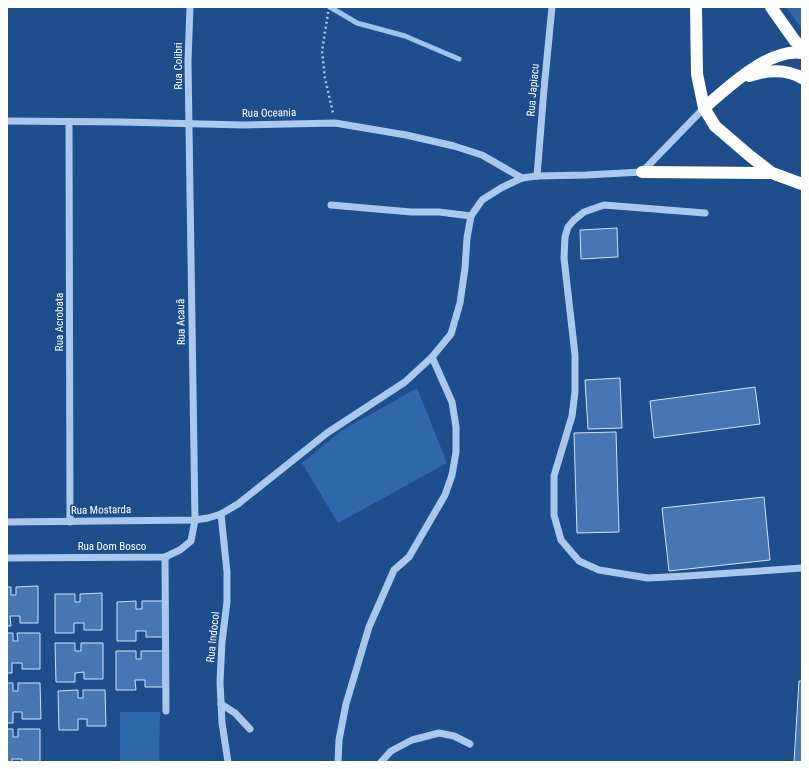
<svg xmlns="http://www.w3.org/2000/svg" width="809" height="769" font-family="'Roboto Condensed',sans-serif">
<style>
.green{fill:#3168a9}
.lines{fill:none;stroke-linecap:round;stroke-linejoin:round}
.stream{stroke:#9dc3ee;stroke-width:5}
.building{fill:#4677b3;stroke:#cfe2f9}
.path{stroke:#aac8ec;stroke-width:2.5;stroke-dasharray:2 3;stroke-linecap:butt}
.minor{stroke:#aac8ec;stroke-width:7}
.highway{stroke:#fff;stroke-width:12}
.labels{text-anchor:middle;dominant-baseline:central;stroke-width:3.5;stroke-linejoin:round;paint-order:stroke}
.street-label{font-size:11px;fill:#fff;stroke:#1e4e8c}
</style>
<rect width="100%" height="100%" fill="#1e4e8c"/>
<!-- green -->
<g class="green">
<polygon points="786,7 802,7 802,29"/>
<polygon points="417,388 447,463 338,523 302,463 341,431"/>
<polygon points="120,712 160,712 159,762 120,762"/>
</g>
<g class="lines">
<!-- stream -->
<polyline class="stream" points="330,7 357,23 405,36 459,59"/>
</g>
<!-- building -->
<g class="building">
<polygon points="617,228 618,257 581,259 580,230"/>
<polygon points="620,378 622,428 588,429 585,380"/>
<polygon points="755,387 760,424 654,438 650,401"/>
<polygon points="616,432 619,532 577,533 574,433"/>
<polygon points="764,497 770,560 669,571 662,508"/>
<polygon points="38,586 38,623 20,623 20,616 10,616 11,626 7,626 7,587 11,587 11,595 16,595 16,587"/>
<polygon points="102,593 102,630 84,630 84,623 74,623 74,633 55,633 55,594 75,594 75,602 80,602 80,594"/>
<polygon points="136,601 136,609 142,609 142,601 164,601 164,637 146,637 146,631 136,631 136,641 117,641 117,602"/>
<polygon points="7,633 13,633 13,641 18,641 17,633 40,633 40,669 22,669 22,663 12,663 12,673 7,673"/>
<polygon points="55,643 75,643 75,651 81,651 81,643 103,643 103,679 84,679 84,672 75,673 75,682 56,682"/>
<polygon points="116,651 136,651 136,659 141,659 141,651 163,651 163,687 145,687 145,680 135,680 136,690 116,690"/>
<polygon points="799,681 802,681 802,762 794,762"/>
<polygon points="7,683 13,683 13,691 18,691 18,683 40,683 41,719 22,719 22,712 13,712 13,723 7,723"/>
<polygon points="78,690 78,698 83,698 83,690 105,690 106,726 87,726 87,719 78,719 78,730 59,730 58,691"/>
<polygon points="7,729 13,729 13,737 18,737 18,729 40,729 40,762 22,762 22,759 12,759 12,762 7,762"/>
</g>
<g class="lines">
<!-- path -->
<polyline class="path" points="329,7 322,51 325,78 333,113"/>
<!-- minor -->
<g class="minor">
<polyline points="7,121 122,122 243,125 335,123 406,135 454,146 482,155 522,178"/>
<polyline points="69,122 70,522"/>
<polyline points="537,176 544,89 552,7"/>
<polyline points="331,205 411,212 439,212 471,216"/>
<polyline points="705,213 604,205 584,212 574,220 568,227 565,237 564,258 575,355 575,392 572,416 554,476 554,515 561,540 579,561 599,570 648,578 687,576 802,568"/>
<polyline points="221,514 227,572 227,602 222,642 220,682 222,723 228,762"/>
<polyline points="7,522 195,520 208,518 221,514 238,504 327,433 405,382 432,357 451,334 460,303 465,268 467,238 471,216 482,200 501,188 522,178 537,176 586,175 642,172 704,108"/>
<polyline points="165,557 166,711"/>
<polyline points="7,558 165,557 180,550 191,541 195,520 188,61 190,7"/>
<polyline points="221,704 235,713 250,729"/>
<polyline points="338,762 339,740 346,704 369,627 394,570 409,557 445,495 452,475 456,452 456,427 452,402 432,357"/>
<polyline points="381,762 391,751 412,740 439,733 454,736 470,744"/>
</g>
<!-- highway -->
<g class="highway">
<polyline points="696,7 697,74 704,108 715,126 750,156 772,173 802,184"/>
<polyline points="771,7 795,41 802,47"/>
<path d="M749,76C767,70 785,68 802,78"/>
<path d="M704,108C728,87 769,48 802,53"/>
<polyline points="642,172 772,173"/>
</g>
</g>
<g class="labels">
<!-- street labels -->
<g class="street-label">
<text transform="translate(178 66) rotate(-90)">Rua Colibri</text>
<text transform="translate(533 90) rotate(-85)">Rua Japiacu</text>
<text transform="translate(269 113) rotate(-1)">Rua Oceania</text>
<text transform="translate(59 322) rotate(-90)">Rua Acrobata</text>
<text transform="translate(181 322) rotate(-91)">Rua Acauã</text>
<text transform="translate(101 510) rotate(-1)">Rua Mostarda</text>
<text x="112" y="546">Rua Dom Bosco</text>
<text transform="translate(213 637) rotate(-84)">Rua Indocol</text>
</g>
</g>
<!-- border -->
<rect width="809" height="769" fill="none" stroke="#ffffff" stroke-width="16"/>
</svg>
